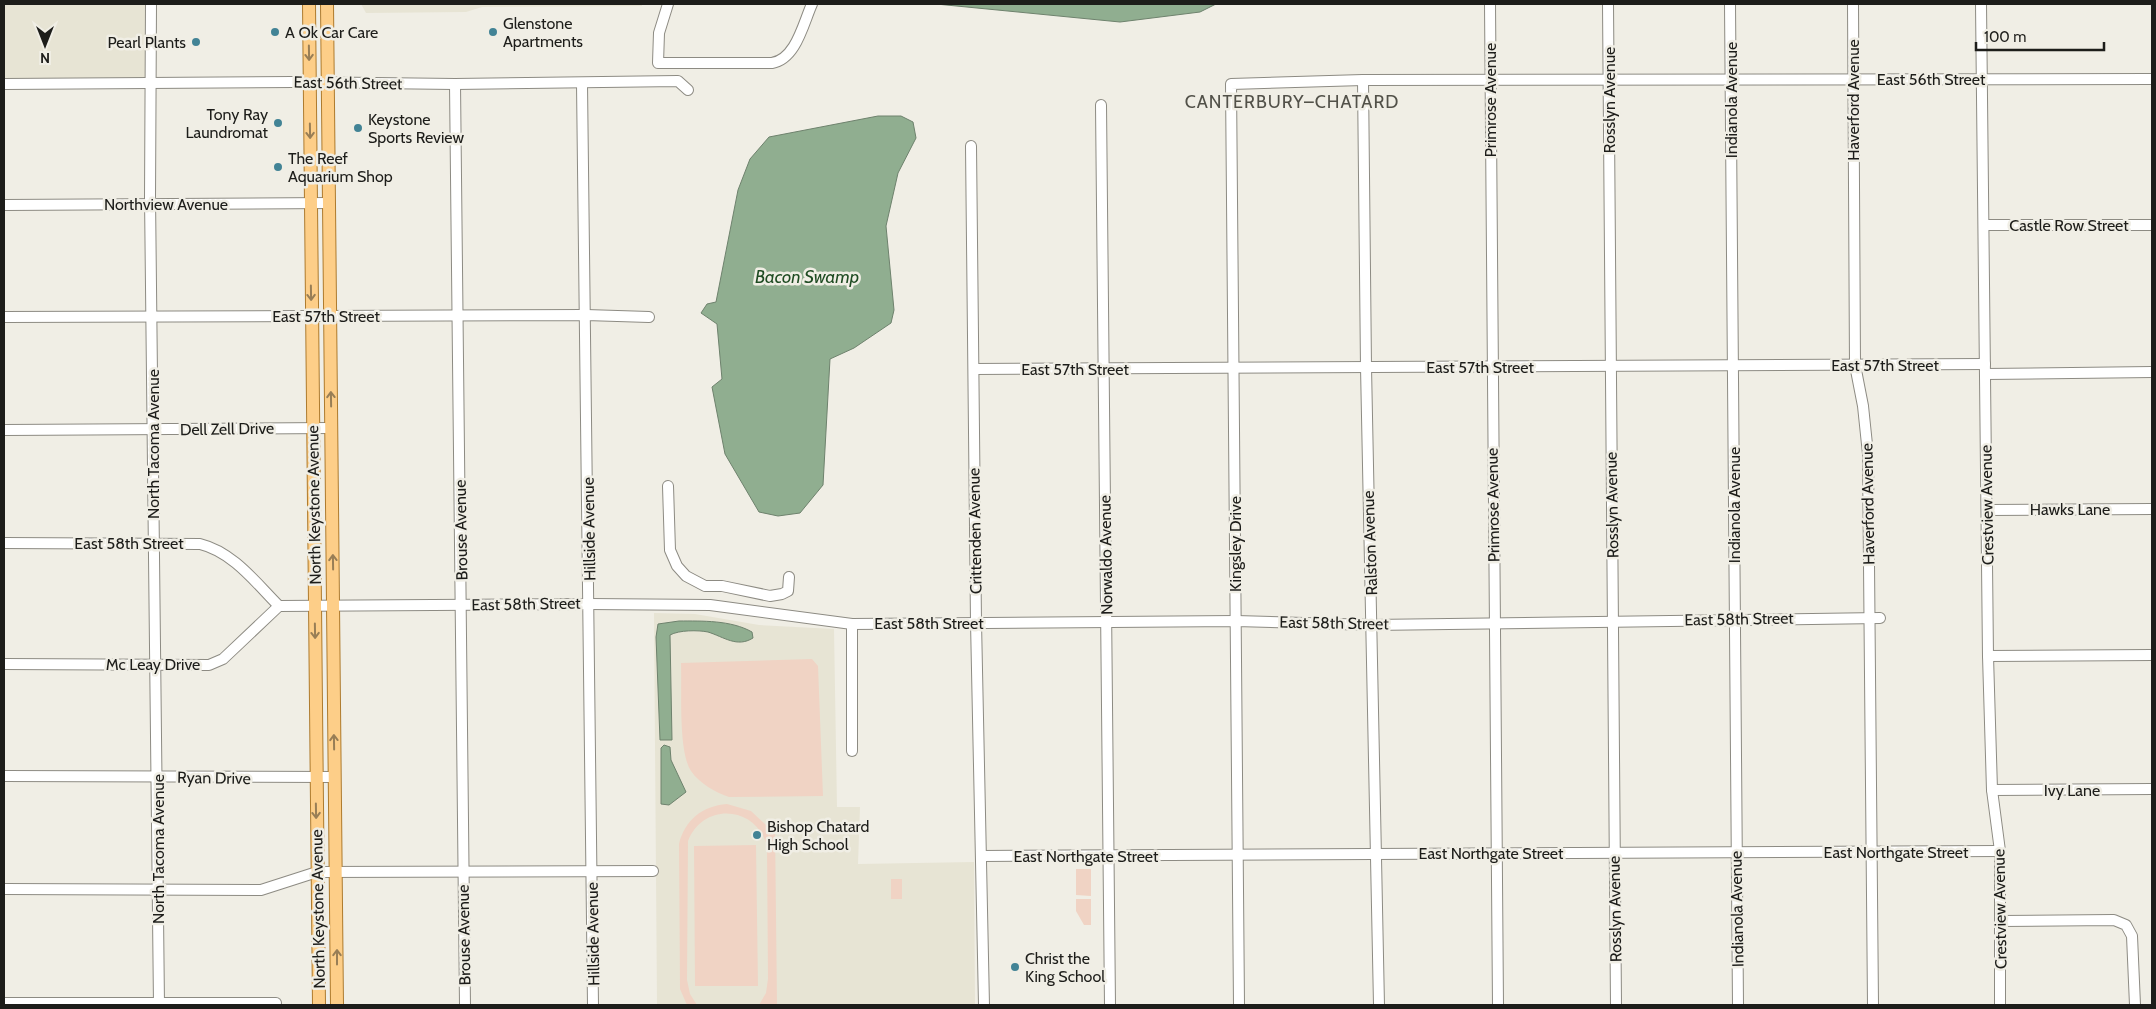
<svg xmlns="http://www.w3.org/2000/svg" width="2156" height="1009" font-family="Cabin,sans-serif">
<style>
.built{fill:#e7e4d4}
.green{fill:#f0d3c4}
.water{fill:#90ae90;stroke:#6e826d}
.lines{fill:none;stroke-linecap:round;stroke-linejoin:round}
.minor-casing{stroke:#8d8b83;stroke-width:12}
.major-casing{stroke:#ae7b2e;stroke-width:14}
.minor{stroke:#fff;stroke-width:10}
.major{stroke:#fdce88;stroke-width:12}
.oneway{stroke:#987e56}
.poi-dot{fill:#428395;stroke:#f0eee5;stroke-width:2}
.labels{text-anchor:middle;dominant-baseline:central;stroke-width:5;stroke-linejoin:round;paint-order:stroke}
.poi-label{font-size:16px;fill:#1d1d1a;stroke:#f0eee5;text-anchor:start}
.street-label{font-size:16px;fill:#1d1d1a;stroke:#f0eee5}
.neighbourhood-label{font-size:18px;letter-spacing:1px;fill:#525149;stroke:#f0eee5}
.water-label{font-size:18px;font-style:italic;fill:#1f4c23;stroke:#f0eee5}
</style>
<rect width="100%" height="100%" fill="#f0eee5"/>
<!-- built -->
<g class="built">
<polygon points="4,4 146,4 146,79 4,80"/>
<polygon points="361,4 642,4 642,6 482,7 466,12 366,13"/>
<polygon points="654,613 695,614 759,625 834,629 837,807 860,807 858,864 974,862 975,1005 657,1005"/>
</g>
<!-- green -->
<g class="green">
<path d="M812,659L818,666L823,796L729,797C715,792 700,784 691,771C678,751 682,689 681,663Z"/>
<path d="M727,804L751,811L768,827H775L777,1005H759L766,993L768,979L767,846C756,805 703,802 688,841L687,980L690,994L697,1005H687L680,989L679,844C685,820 702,806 727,804Z"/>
<polygon points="756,845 758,986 695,986 694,846"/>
<polygon points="1076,869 1091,869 1091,896 1076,895"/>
<rect x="891" y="879" width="11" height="20"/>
<polygon points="1076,899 1091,899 1091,925 1084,925 1076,911"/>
</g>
<!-- water -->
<g class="water">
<polygon points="936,4 1216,4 1200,12 1120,22"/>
<polygon points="878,116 901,116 913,122 916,138 898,173 886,226 894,310 891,323 854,348 830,359 823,485 800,513 778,516 759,512 725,454 712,387 722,379 717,324 701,313 707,304 716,302 738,190 750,159 769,137"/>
<path d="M679,621C702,621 731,620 752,632L753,638C737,648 724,637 708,632C698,630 679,630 670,635L672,740H660L656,637L658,624Z"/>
<polygon points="664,745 670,747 671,760 686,792 669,805 661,804 661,748"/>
</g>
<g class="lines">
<!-- minor casing -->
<g class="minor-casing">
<g id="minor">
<polyline points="151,4 150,197 159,1005"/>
<path d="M668,4L659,33L658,63H772C796,59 803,24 812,4"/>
<polyline points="1490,4 1498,1005"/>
<polyline points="1608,4 1616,1005"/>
<polyline points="1730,4 1738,1005"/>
<polyline points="1853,4 1855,365 1863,406 1868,454 1873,1005"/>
<polyline points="1981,4 1988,656 1992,790 2000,851 2000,1005"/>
<polyline points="1363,80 1366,367 1379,1005"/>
<polyline points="4,84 293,82 455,84 678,81 688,90"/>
<polyline points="455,84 465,1005"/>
<polyline points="582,84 593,1005"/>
<polyline points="1101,105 1110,1005"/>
<polyline points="971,146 976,622 984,1005"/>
<polyline points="4,205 329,203"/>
<polyline points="1985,225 2152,225"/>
<polyline points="4,317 586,315 649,317"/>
<polyline points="974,369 1985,364"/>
<polyline points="1985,374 2152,372"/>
<polyline points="4,430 331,428"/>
<polyline points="668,486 670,550 677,566 686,576 705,586 722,586 770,596 782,594 788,591 789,577"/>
<polyline points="1987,510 2152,509"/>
<path d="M4,543L200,544C233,552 256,583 279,606L589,604L710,605L852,624L1236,621L1372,625L1880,618"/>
<polyline points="1988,656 2152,655"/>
<polyline points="4,664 209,665 223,659 279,606"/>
<polyline points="852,751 852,624"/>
<polyline points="4,776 335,777"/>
<polyline points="1992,790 2152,789"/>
<polyline points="982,856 2000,851"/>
<polyline points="4,889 261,890 317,872 653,871"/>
<polyline points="2001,921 2114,920 2126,925 2132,936 2135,1005"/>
<polyline points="4,1003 276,1003"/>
<polyline points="1239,1005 1231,84 1363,80 2152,79"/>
</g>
</g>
<!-- major casing -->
<g class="major-casing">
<g id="major">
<polyline points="309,4 319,1005"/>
<polyline points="327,4 337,1005"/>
</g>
</g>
<!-- minor -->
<use href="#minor" class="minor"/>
<!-- major -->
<use href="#major" class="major"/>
</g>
<!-- one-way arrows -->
<defs><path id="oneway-shaft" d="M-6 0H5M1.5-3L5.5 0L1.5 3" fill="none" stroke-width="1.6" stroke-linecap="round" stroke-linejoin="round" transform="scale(1.25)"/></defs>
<g class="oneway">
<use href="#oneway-shaft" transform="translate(309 53) rotate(89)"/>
<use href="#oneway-shaft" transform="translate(310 131) rotate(89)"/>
<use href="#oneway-shaft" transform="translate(311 293) rotate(89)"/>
<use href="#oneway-shaft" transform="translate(331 399) rotate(-91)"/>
<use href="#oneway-shaft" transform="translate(333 562) rotate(-91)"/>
<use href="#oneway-shaft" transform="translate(315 631) rotate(89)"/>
<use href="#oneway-shaft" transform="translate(334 742) rotate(-91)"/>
<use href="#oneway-shaft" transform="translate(316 811) rotate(89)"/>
<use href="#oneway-shaft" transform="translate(337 957) rotate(-90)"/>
</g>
<!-- markers -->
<g class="poi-dot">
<circle cx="275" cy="32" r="5"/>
<circle cx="493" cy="32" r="5"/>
<circle cx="196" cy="42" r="5"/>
<circle cx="278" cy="123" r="5"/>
<circle cx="358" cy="128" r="5"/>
<circle cx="278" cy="167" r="5"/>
<circle cx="757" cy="835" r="5"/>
<circle cx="1015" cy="967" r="5"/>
</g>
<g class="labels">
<!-- poi labels -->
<g class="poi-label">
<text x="503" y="23">Glenstone<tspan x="503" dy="18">Apartments</tspan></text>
<text x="285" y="32">A Ok Car Care</text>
<text x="186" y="42" text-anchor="end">Pearl Plants</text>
<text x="268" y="114" text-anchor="end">Tony Ray<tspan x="268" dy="18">Laundromat</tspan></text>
<text x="368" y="119">Keystone<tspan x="368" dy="18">Sports Review</tspan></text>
<text x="288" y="158">The Reef<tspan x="288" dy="18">Aquarium Shop</tspan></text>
<text x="767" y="826">Bishop Chatard<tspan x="767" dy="18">High School</tspan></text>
<text x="1025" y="958">Christ the<tspan x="1025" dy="18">King School</tspan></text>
</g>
<!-- street labels -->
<g class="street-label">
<text x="1931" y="79">East 56th Street</text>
<text transform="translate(348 83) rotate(1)">East 56th Street</text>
<text transform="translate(1490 100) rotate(-90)">Primrose Avenue</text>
<text transform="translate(1609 100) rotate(-90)">Rosslyn Avenue</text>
<text transform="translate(1731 100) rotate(-90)">Indianola Avenue</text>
<text transform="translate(1853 100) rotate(-90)">Haverford Avenue</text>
<text x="166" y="204">Northview Avenue</text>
<text x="2069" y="225">Castle Row Street</text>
<text x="326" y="316">East 57th Street</text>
<text x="1885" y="365">East 57th Street</text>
<text x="1480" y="367">East 57th Street</text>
<text x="1075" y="369">East 57th Street</text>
<text transform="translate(227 429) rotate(-1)">Dell Zell Drive</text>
<text transform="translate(153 444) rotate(-90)">North Tacoma Avenue</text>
<text transform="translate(1868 504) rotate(-91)">Haverford Avenue</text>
<text transform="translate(314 505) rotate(-91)">North Keystone Avenue</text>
<text transform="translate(1493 505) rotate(-91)">Primrose Avenue</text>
<text transform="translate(1612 505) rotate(-91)">Rosslyn Avenue</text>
<text transform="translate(1734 505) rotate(-90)">Indianola Avenue</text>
<text transform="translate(1987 505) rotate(-91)">Crestview Avenue</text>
<text x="2070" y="509">Hawks Lane</text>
<text transform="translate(589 529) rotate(-91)">Hillside Avenue</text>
<text transform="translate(461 530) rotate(-91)">Brouse Avenue</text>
<text transform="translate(975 531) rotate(-91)">Crittenden Avenue</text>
<text x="129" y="543">East 58th Street</text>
<text transform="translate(1370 543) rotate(-92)">Ralston Avenue</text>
<text transform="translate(1235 544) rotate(-90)">Kingsley Drive</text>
<text transform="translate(1106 555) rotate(-91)">Norwaldo Avenue</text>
<text transform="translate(526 604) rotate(-1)">East 58th Street</text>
<text transform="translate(1739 619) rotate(-1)">East 58th Street</text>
<text x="929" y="623">East 58th Street</text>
<text transform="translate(1334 623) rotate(1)">East 58th Street</text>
<text x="153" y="664">Mc Leay Drive</text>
<text transform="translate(214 778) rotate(1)">Ryan Drive</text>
<text x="2072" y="790">Ivy Lane</text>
<text transform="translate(158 849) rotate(-90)">North Tacoma Avenue</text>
<text x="1896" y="852">East Northgate Street</text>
<text x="1491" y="853">East Northgate Street</text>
<text x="1086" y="856">East Northgate Street</text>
<text transform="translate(318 909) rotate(-91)">North Keystone Avenue</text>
<text transform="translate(1615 909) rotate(-91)">Rosslyn Avenue</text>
<text transform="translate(1737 909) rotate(-91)">Indianola Avenue</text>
<text transform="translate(2000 909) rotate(-91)">Crestview Avenue</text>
<text transform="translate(593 934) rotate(-91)">Hillside Avenue</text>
<text transform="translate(464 935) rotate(-91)">Brouse Avenue</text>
</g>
<!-- neighbourhood labels -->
<g class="neighbourhood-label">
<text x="1292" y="102">CANTERBURY–CHATARD</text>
</g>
<!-- water labels -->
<g class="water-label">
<text x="807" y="277">Bacon Swamp</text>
</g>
</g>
<!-- border -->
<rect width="2156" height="1009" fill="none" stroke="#1d1d1a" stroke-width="10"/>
<!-- north arrow -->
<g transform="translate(45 45) rotate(180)" stroke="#f0eee5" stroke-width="4" paint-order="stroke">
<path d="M0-4L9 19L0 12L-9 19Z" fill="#1d1d1a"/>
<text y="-8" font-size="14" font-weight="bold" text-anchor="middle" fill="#1d1d1a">N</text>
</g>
<!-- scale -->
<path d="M1976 42v8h128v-8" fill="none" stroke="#1d1d1a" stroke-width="2.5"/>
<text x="1984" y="42" font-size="15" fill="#1d1d1a" stroke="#f0eee5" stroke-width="4" paint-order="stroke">100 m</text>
</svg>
